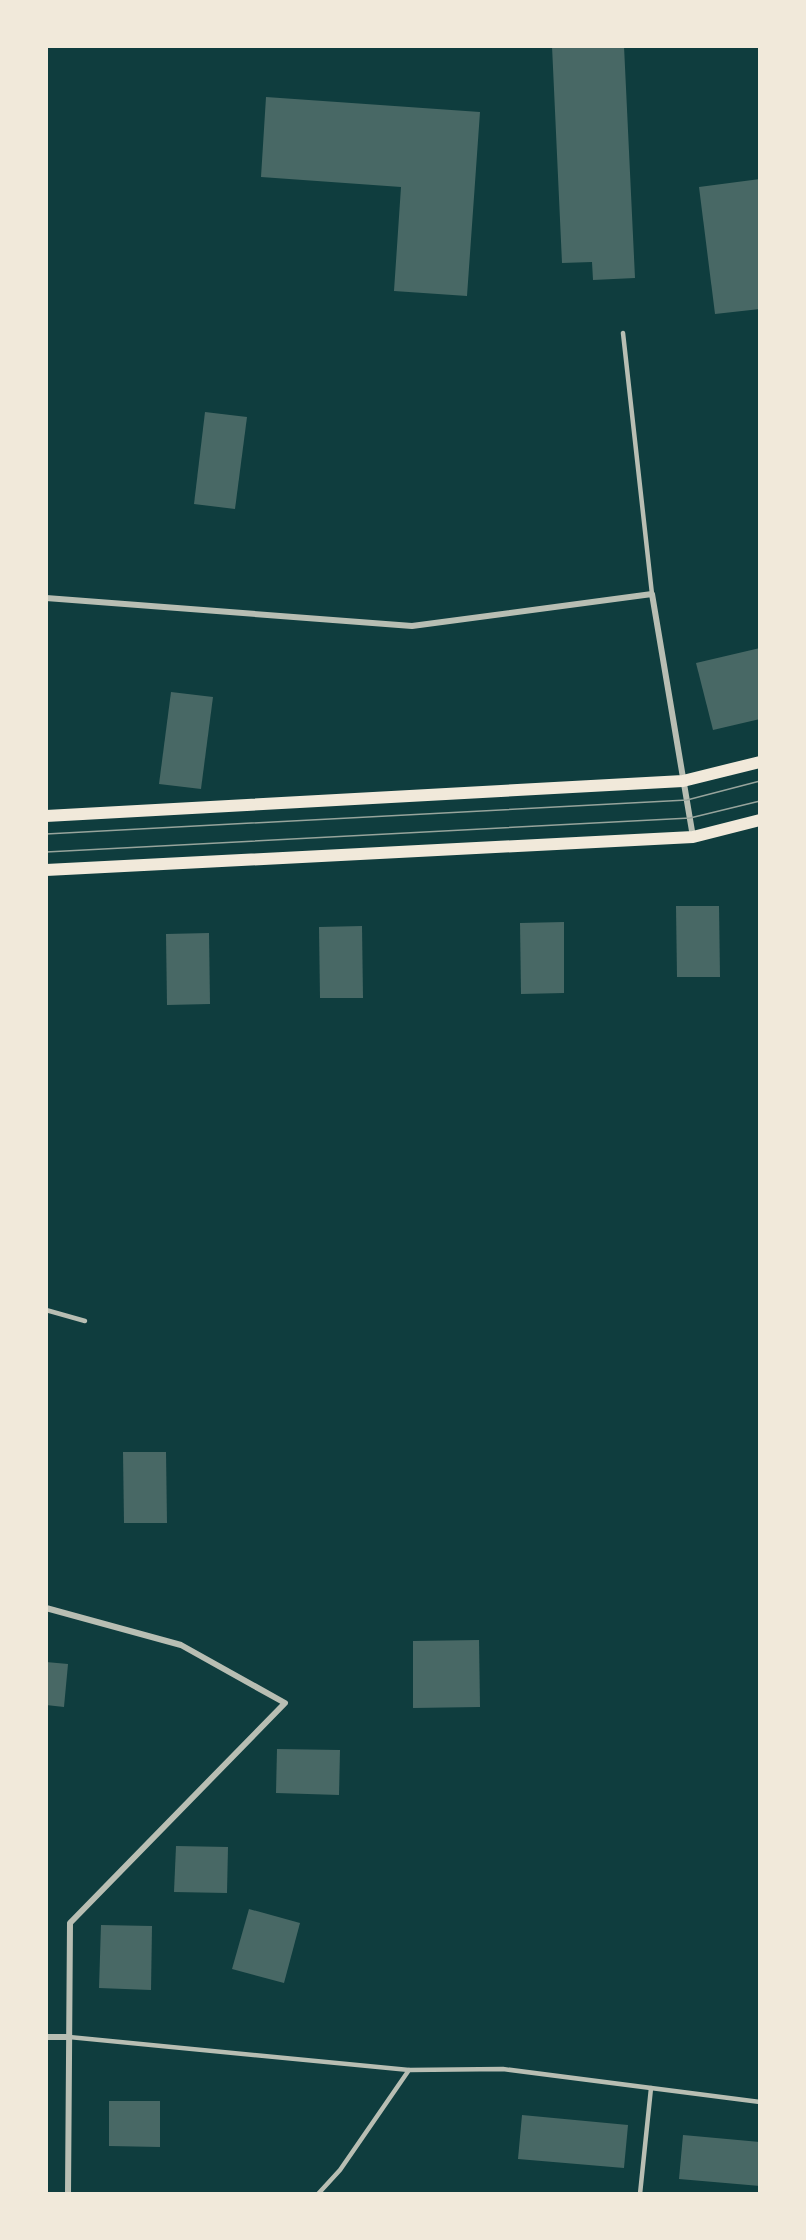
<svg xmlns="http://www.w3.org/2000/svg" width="806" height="2240" font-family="'PT Sans Narrow',sans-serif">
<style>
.building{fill:#486865}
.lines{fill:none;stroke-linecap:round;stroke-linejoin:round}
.service{stroke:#b8beb3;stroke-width:4.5}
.minor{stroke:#b8beb3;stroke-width:6}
.secondary{stroke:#f1e9da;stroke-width:12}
.tram{stroke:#97a49c;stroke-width:1.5}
</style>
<rect width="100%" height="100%" fill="#0f3d3e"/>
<!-- building -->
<g class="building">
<polygon points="552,46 624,46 635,278 593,280 592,262 562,263"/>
<polygon points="266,97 480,112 467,296 394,291 401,187 261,177"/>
<polygon points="760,179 760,309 715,314 699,187"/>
<polygon points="205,412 247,417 235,509 194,504"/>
<polygon points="760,648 760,719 713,730 696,663"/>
<polygon points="171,692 213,697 201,789 159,784"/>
<polygon points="676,906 719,906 720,977 677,977"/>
<polygon points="564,922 564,993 521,994 520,923"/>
<polygon points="362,926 363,998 320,998 319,927"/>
<polygon points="209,933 210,1004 167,1005 166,934"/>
<polygon points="123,1452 166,1452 167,1523 124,1523"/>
<polygon points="479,1640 480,1707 413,1708 413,1641"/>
<polygon points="46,1662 68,1664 64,1707 46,1705"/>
<polygon points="277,1749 340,1750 339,1795 276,1793"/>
<polygon points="176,1846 228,1847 227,1893 174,1892"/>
<polygon points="249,1909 300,1923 284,1983 232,1969"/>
<polygon points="101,1925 152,1926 151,1990 99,1988"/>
<polygon points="109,2101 160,2101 160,2147 109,2146"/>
<polygon points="522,2115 628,2125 624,2168 518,2159"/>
<polygon points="683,2135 760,2142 760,2186 679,2179"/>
</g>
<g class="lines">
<!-- service -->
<g class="service">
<polyline points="623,333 652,594"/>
<polyline points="46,1310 85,1321"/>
<polyline points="69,2037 409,2070"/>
<polyline points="318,2194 340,2170 409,2070 503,2069 760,2102"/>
<polyline points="640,2194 651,2088"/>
</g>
<!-- minor -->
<g class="minor">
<polyline points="46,598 412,626 652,594 693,837"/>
<polyline points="46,1608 181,1645 285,1703 70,1923 68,2194"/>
<polyline points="46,2037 69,2037"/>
</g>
<!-- secondary -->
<g class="secondary">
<polyline points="46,816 683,781 760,762"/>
<polyline points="46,870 693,837 760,820"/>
</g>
<!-- tram -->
<g class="tram">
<polyline points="46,834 687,800 760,781"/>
<polyline points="46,852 690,818 760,801"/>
</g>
</g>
<!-- border -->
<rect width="806" height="2240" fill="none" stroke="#f1e9da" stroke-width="96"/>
</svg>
